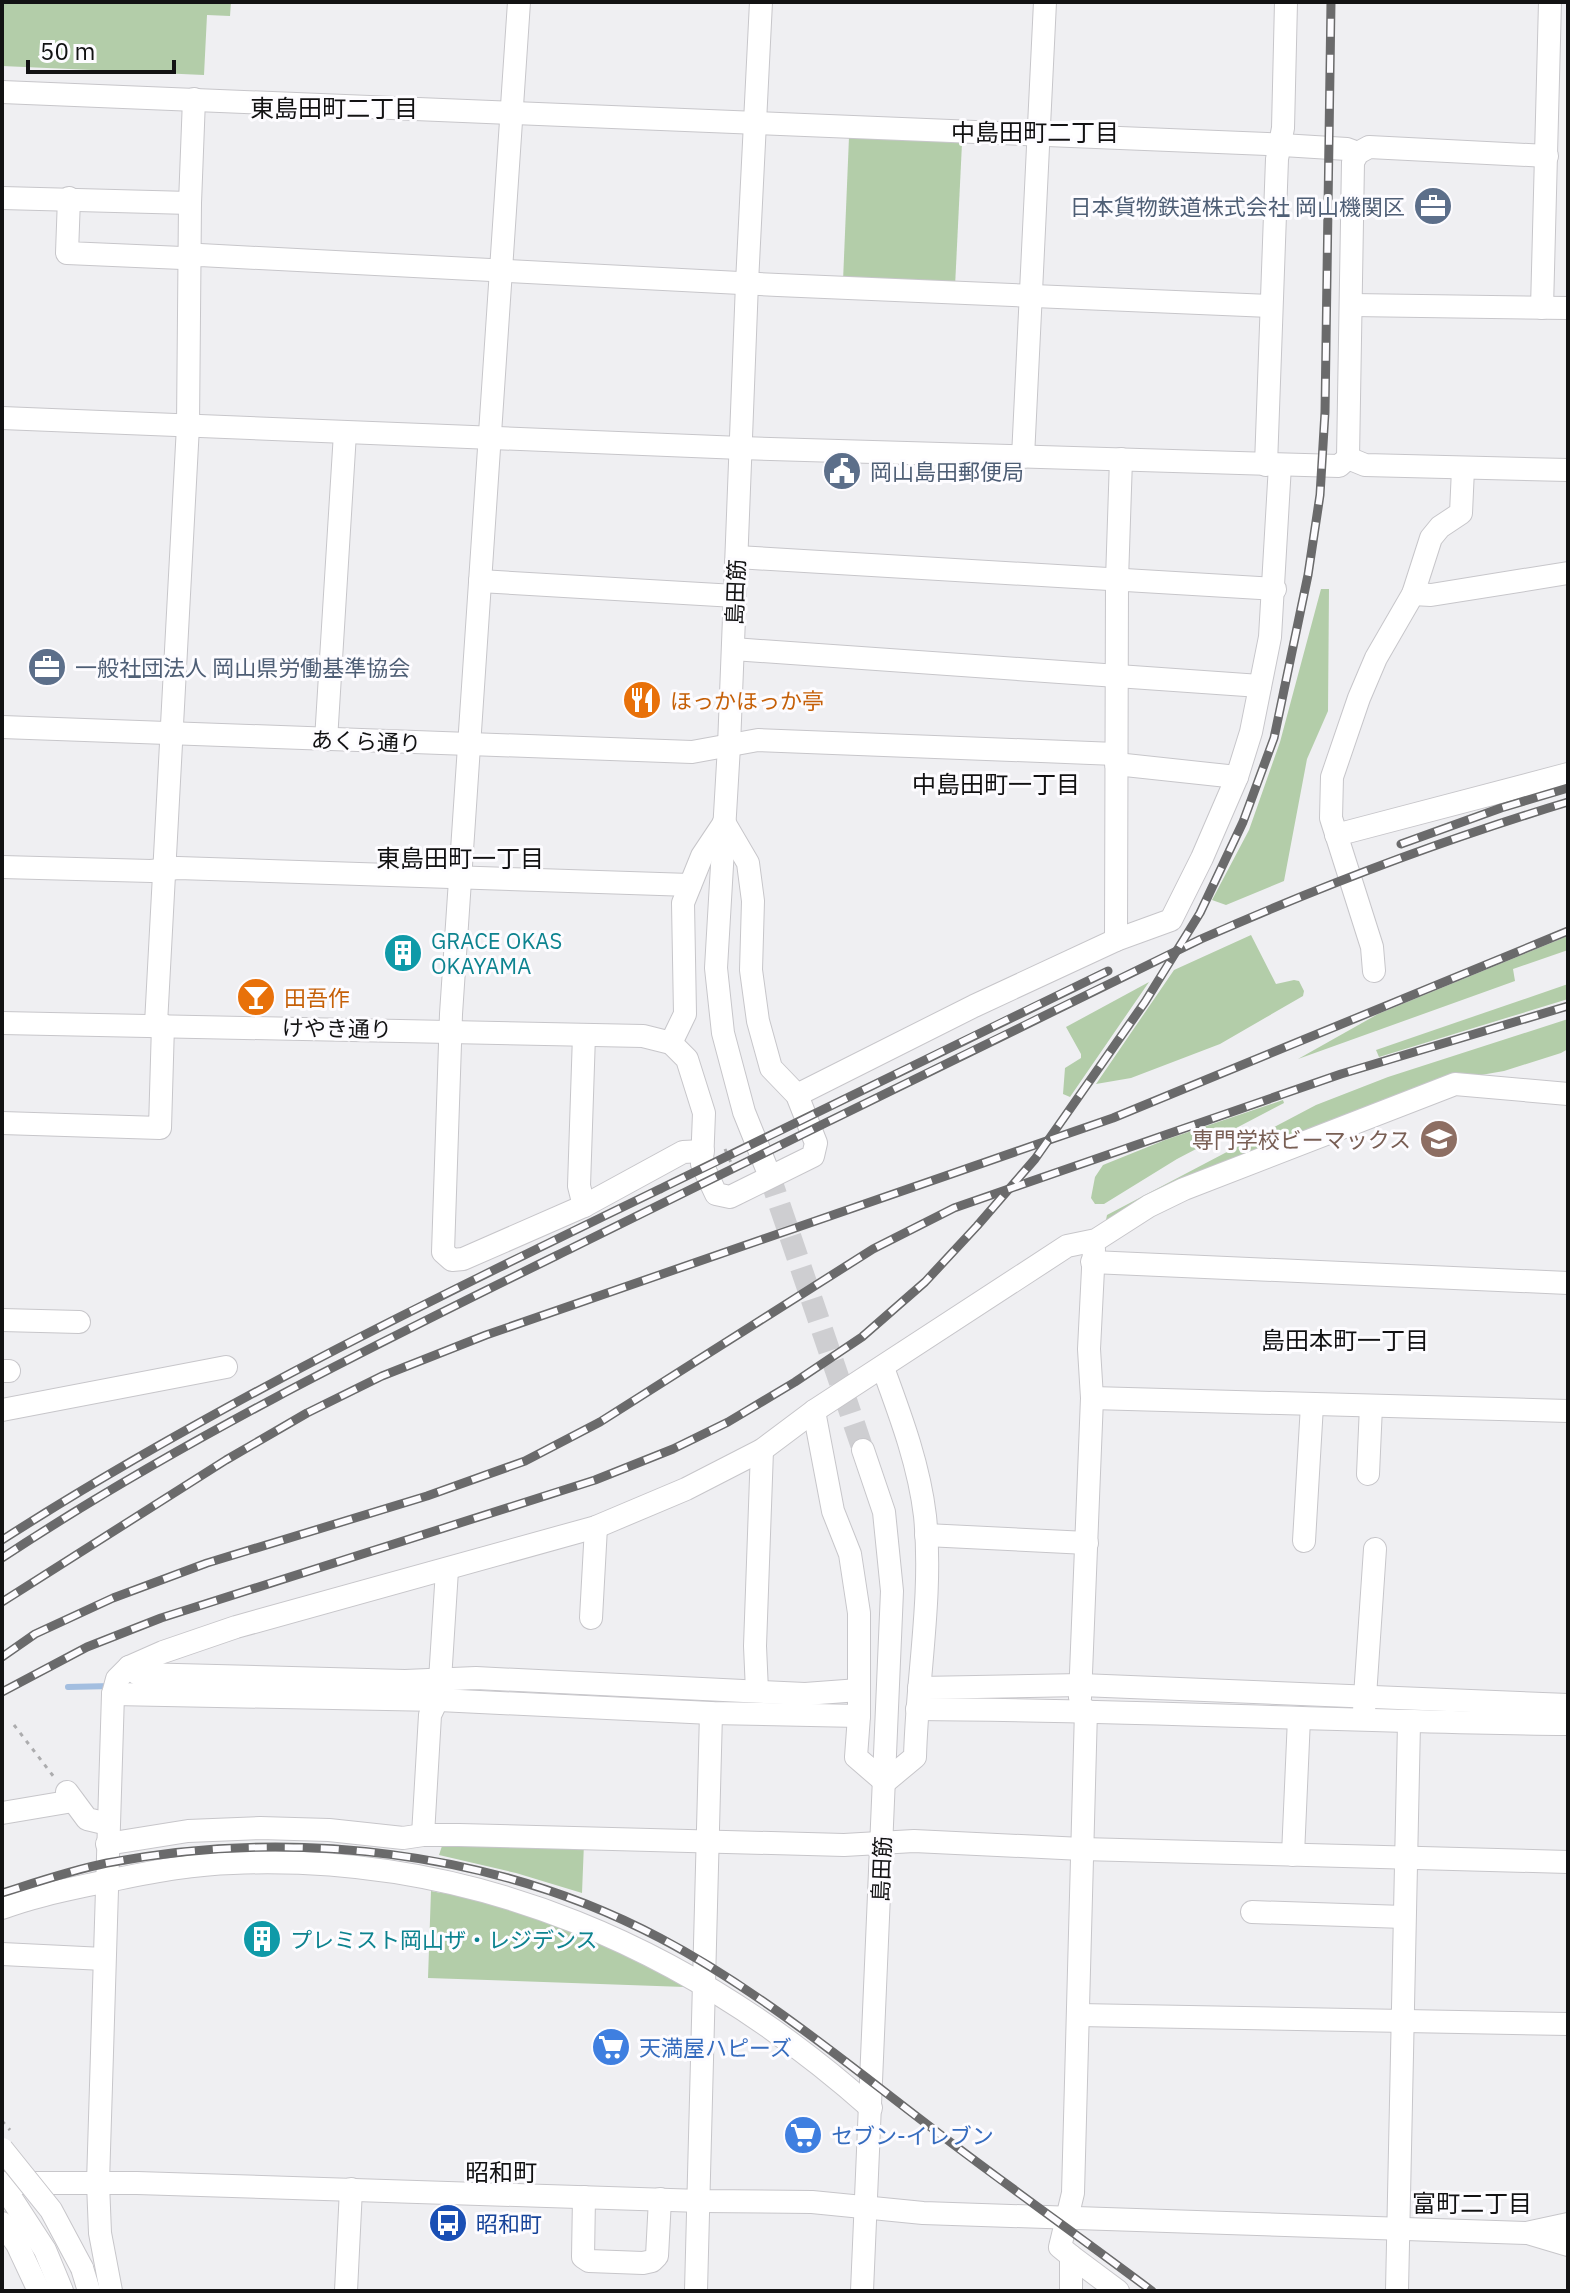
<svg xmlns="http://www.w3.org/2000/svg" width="1570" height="2293" font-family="'IBM Plex Sans','Noto Sans JP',sans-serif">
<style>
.green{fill:#b3cda9}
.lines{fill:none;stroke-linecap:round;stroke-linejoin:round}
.stream{stroke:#a3bee0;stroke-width:6}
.minor-tunnel{stroke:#ceced1;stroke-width:22;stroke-dasharray:22 11;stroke-linecap:butt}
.minor-casing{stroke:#c7c6ca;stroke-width:24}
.path{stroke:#acacae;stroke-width:3;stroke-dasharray:4 6;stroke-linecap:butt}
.minor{stroke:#fff;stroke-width:22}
.rail-casing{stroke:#6a6a6b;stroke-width:9}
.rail{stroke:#fdfcff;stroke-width:6;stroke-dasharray:18;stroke-linecap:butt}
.minor-bridge-casing{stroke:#c7c6ca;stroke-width:24;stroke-linecap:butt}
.minor-bridge{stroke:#fff;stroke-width:22}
.labels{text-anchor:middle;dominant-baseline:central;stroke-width:6;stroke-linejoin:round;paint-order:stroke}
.service-label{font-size:22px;fill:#4e5e75;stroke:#fdfcff;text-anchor:start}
.street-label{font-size:22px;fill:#121213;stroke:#fdfcff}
.food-label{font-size:22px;fill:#c56008;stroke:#fdfcff;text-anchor:start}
.culture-label{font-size:22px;fill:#0d838f;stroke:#fdfcff;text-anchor:start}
.education-label{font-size:22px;fill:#785e54;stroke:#fdfcff;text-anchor:end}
.shop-label{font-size:22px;fill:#366cbe;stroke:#fdfcff;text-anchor:start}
.transit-label{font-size:22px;fill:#164399;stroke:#fdfcff;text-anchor:start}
.neighbourhood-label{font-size:24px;fill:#121213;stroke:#fdfcff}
</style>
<rect width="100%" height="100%" fill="#efeff2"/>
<!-- green -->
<g class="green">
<polygon points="2,2 231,2 230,16 207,15 204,75 2,66"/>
<polygon points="849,137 962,143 955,287 843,281"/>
<polygon points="1321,589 1329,589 1328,711 1307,759 1284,881 1226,905 1212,900 1249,830 1280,742"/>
<polygon points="1251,935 1276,984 1294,980 1299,981 1304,991 1303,996 1220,1044 1131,1078 1096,1084 1174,970"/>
<polygon points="1568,936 1568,950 1513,969 1515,981 1298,1059 1378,1014"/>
<polygon points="1149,982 1070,1097 1063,1094 1065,1068 1081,1058 1081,1054 1066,1027"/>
<polygon points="1568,984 1568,999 1379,1057 1376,1050"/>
<polygon points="1568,1019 1568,1049 1561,1053 1504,1071 1481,1075 1110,1222 1106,1220 1107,1215 1316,1105 1388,1077"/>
<polygon points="1283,1100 1284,1103 1177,1159 1104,1204 1095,1204 1091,1198 1095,1177 1103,1165 1165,1140"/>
<polygon points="444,1840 584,1843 582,1893 516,1873 439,1855"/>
<path d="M431,1891C451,1895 473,1896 492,1902C551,1918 637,1952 685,1987L428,1978Z"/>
</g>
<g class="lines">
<!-- stream -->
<g class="stream">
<polyline points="68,1687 112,1686"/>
<polyline points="961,1699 1005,1697"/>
<polyline points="1384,1708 1409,1709"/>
</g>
<!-- minor-tunnel -->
<polyline class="minor-tunnel" points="769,1174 863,1450"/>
<!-- minor casing -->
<g class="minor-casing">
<g id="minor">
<polyline points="519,2 451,1014 443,1252 452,1260 463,1259 584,1206 683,1152 703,1151"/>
<polyline points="761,2 747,283 729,746 716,968 723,1033 744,1112 769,1174"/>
<polyline points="2,92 1267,144 1347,149 1358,153"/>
<polyline points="2,198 190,203"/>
<polyline points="69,198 67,253 182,258 200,255 778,285 1270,306"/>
<polyline points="1352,305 1568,308"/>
<polyline points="1542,308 1550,2"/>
<polyline points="2,418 741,448 1339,466 1348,458 1353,162 1358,153 1369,147 1547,156"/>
<polyline points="1023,457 1045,2"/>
<polyline points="1348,458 1365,465 1568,470"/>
<polyline points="1266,465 1277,159 1283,128 1286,2"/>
<polyline points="737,557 1275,589"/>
<polyline points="480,581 735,596"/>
<polyline points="1413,594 1431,595 1568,573"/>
<polyline points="733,649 1260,686"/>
<polyline points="2,727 692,752 758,740 1116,754"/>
<polyline points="326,740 345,433"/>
<polyline points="1116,764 1237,777"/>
<polyline points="1336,835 1568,774"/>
<polyline points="2,867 151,871 178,868 690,885"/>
<polyline points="1116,940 1171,920 1202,858 1237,777 1251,732 1270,637 1280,465"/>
<polyline points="1374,971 1372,947 1331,818 1332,777 1359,698 1376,658 1413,594 1431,538 1440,527 1461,513 1463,469"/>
<polyline points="2,1023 643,1036 671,1043"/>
<polyline points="156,1024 188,426 190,203 194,99"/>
<polyline points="584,1035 579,1186 584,1206"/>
<polyline points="671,1043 687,1059 704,1113 702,1164 716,1194 730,1197 813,1156 816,1143 797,1095 771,1068 758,1021 751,970 753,901 748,863 724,822"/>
<polyline points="671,1043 685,1014 683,903 702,856 724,823"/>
<polyline points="797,1095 974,1006 1116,940 1117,580 1121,459"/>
<polyline points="2,1123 160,1128 163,1025"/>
<polyline points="1092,1262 1568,1283"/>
<polyline points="2,1320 79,1322"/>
<polyline points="2,1371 9,1371"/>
<polyline points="1092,1398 1568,1411"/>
<polyline points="2,1410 226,1367"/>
<path d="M814,1411L833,1511L850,1554L859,1613V1716L856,1757L885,1782L915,1757C917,1677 933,1596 925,1516C919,1465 901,1417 883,1368"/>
<polyline points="1368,1474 1371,1406"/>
<polyline points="926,1535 1087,1543"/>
<polyline points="1304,1541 1312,1405"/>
<polyline points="591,1618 596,1527"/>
<polyline points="129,1667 138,1674 405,1681 476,1678 805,1694 859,1690"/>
<polyline points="919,1688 1081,1685 1568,1705"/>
<polyline points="757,1691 755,1646 762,1450"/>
<polyline points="113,1694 439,1700 711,1713 859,1716"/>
<polyline points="1080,1698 1092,1398 1089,1349 1094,1249"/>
<path d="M917,1709C1134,1710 1351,1722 1568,1724"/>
<polyline points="1364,1711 1375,1549"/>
<polyline points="67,1792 87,1819 108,1824"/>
<polyline points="2,1813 73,1801"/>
<polyline points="423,1835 430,1715 439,1696 447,1570"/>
<polyline points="107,1844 188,1831 260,1828 329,1830 403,1838 423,1835 459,1835 844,1845 914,1841 1082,1849 1568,1862"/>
<polyline points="1293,1855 1299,1718"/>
<path d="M2,1908C37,1895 71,1889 107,1881C148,1873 190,1864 233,1863C476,1853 692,1949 871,2108"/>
<polyline points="1252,1912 1404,1917"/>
<polyline points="2,1954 104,1959"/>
<polyline points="1078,2015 1568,2024"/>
<polyline points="2,2183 137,2183 701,2201 812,2202 923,2213 1526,2233 1568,2224"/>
<polyline points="2,2184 45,2250 62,2291"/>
<polyline points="584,2197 583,2257 589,2261 643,2263 652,2261 657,2256 660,2199"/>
<polyline points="2,2223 17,2244 39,2291"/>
<polyline points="1531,2234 1568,2245"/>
<polyline points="1071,2256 1118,2291"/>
<polyline points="82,2268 89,2291"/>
<polyline points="111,2291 100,2233 98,2183 113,1694 117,1679 129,1667 163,1652 236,1627 596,1527 686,1489 762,1450 814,1411 1067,1246 1096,1240 1149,1206 1184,1189 1455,1084 1568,1094"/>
<polyline points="346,2291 351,2189"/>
<polyline points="696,2291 711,1713"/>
<polyline points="862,2291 892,1591 884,1512 863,1450"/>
<polyline points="1071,2291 1071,2256 1060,2247 1073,2193 1086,1710"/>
<polyline points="1397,2291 1409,1723"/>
</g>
</g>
<!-- path -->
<g class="path">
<polyline points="725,1149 735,1172"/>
<polyline points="14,1725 54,1777"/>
<polyline points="2,2121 10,2130"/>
</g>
<!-- minor -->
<use href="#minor" class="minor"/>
<!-- rail casing -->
<g class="rail-casing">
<g id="rail">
<polyline points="1401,844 1501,808 1568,788"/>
<path d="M2,1540C213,1405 439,1296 664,1187C812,1116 959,1042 1108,971"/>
<path d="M2,1558C184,1438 379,1343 574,1247C783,1144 991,1041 1201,939C1321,886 1442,840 1568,802"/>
<polyline points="2,1602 226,1460 307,1413 382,1376 486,1335 1113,1118 1568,931"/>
<polyline points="2,1657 35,1634 113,1598 207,1563 427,1496 525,1461 600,1422 873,1249 954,1208 1341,1074 1568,1006"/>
<polyline points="2,1692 87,1647 161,1618 595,1480 673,1449 728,1422 795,1382 862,1337 925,1282 977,1226 1035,1159 1145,1002 1200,913 1243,822 1274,738 1308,575 1320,495 1325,412 1331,2"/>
<path d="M2,1893C37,1882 72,1870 107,1863C291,1828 493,1850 660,1938C755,1988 839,2057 924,2122C999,2180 1076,2234 1152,2291"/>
</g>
</g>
<!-- rail -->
<use href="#rail" class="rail"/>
<!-- minor-bridge casing -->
<g class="minor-bridge-casing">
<polyline id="minor-bridge" points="2,2149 51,2210 82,2268"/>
</g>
<!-- minor-bridge -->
<use href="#minor-bridge" class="minor-bridge"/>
</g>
<!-- icons -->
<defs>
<g id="office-disc" transform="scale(2)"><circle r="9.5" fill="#5c6f8a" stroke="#fdfcff"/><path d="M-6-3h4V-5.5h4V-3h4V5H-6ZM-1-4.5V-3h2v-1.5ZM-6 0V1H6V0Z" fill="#fff"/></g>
<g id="civic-disc" transform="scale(2)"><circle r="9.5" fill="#5c6f8a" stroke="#fdfcff"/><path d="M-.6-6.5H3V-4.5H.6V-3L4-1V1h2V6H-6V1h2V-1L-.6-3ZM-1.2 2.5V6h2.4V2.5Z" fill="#fff"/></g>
<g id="restaurant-disc" transform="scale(2)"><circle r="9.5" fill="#e8710a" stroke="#fdfcff"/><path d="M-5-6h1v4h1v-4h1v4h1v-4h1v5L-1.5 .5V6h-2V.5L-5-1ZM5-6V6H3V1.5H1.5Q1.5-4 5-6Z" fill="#fff"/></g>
<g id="building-disc" transform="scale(2)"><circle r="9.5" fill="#0f9aa8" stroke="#fdfcff"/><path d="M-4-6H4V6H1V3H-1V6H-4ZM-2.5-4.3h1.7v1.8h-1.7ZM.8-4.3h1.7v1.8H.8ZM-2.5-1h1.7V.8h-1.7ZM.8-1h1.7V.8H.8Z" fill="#fff"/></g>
<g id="bar-disc" transform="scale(2)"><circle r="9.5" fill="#e8710a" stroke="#fdfcff"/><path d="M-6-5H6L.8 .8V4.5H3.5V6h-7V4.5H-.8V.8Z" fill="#fff"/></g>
<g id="university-disc" transform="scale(2)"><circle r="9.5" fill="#8d6e63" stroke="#fdfcff"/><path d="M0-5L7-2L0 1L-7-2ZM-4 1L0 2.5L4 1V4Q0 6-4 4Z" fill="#fff"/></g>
<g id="supermarket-disc" transform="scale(2)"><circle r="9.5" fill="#3f7fe0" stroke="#fdfcff"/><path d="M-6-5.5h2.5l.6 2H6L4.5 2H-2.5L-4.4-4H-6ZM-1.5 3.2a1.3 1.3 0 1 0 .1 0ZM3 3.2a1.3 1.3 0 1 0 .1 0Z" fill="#fff"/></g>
<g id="bus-disc" transform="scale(2)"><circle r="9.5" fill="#1a4fb4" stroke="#fdfcff"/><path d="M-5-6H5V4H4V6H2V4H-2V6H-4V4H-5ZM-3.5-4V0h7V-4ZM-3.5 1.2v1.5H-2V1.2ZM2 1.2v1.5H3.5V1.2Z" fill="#fff"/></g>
</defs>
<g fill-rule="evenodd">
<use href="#office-disc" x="1433" y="206"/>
<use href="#civic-disc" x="842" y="471"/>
<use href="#office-disc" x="47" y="667"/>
<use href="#restaurant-disc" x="642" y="700"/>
<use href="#building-disc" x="403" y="953"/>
<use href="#bar-disc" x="256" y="997"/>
<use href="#university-disc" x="1439" y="1139"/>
<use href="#building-disc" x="262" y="1939"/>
<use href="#supermarket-disc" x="611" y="2047"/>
<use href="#supermarket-disc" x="803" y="2135"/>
<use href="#bus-disc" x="448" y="2223"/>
</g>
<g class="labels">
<!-- service labels -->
<g class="service-label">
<text x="1405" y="206" text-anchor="end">日本貨物鉄道株式会社 岡山機関区</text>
<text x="870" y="471">岡山島田郵便局</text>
<text x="75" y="667">一般社団法人 岡山県労働基準協会</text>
</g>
<!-- street labels -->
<g class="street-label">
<text transform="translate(735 592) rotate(-88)">島田筋</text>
<text transform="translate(366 741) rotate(2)">あくら通り</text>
<text transform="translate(337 1028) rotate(1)">けやき通り</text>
<text transform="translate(881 1869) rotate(-88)">島田筋</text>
</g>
<!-- food labels -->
<g class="food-label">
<text x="670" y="700">ほっかほっか亭</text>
<text x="284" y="997">田吾作</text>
</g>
<!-- culture labels -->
<g class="culture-label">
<text x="431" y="940">GRACE OKAS<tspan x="431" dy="25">OKAYAMA</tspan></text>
<text x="290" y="1939">プレミスト岡山ザ・レジデンス</text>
</g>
<!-- education labels -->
<g class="education-label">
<text x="1411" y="1139">専門学校ビーマックス</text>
</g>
<!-- shop labels -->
<g class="shop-label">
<text x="639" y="2047">天満屋ハピーズ</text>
<text x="831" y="2135">セブン-イレブン</text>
</g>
<!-- transit labels -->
<g class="transit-label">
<text x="476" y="2223">昭和町</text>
</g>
<!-- neighbourhood labels -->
<g class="neighbourhood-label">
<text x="334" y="108">東島田町二丁目</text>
<text x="1035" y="132">中島田町二丁目</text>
<text x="996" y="784">中島田町一丁目</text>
<text x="460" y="858">東島田町一丁目</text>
<text x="1345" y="1340">島田本町一丁目</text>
<text x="501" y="2172">昭和町</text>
<text x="1472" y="2203">富町二丁目</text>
</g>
</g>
<!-- border -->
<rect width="1570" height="2293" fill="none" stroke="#121213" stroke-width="8"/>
<!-- scale -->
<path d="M28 60v12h146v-12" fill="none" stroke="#121213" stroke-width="4"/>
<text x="40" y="60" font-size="24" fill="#121213" stroke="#fdfcff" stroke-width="6" paint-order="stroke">50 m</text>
</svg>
